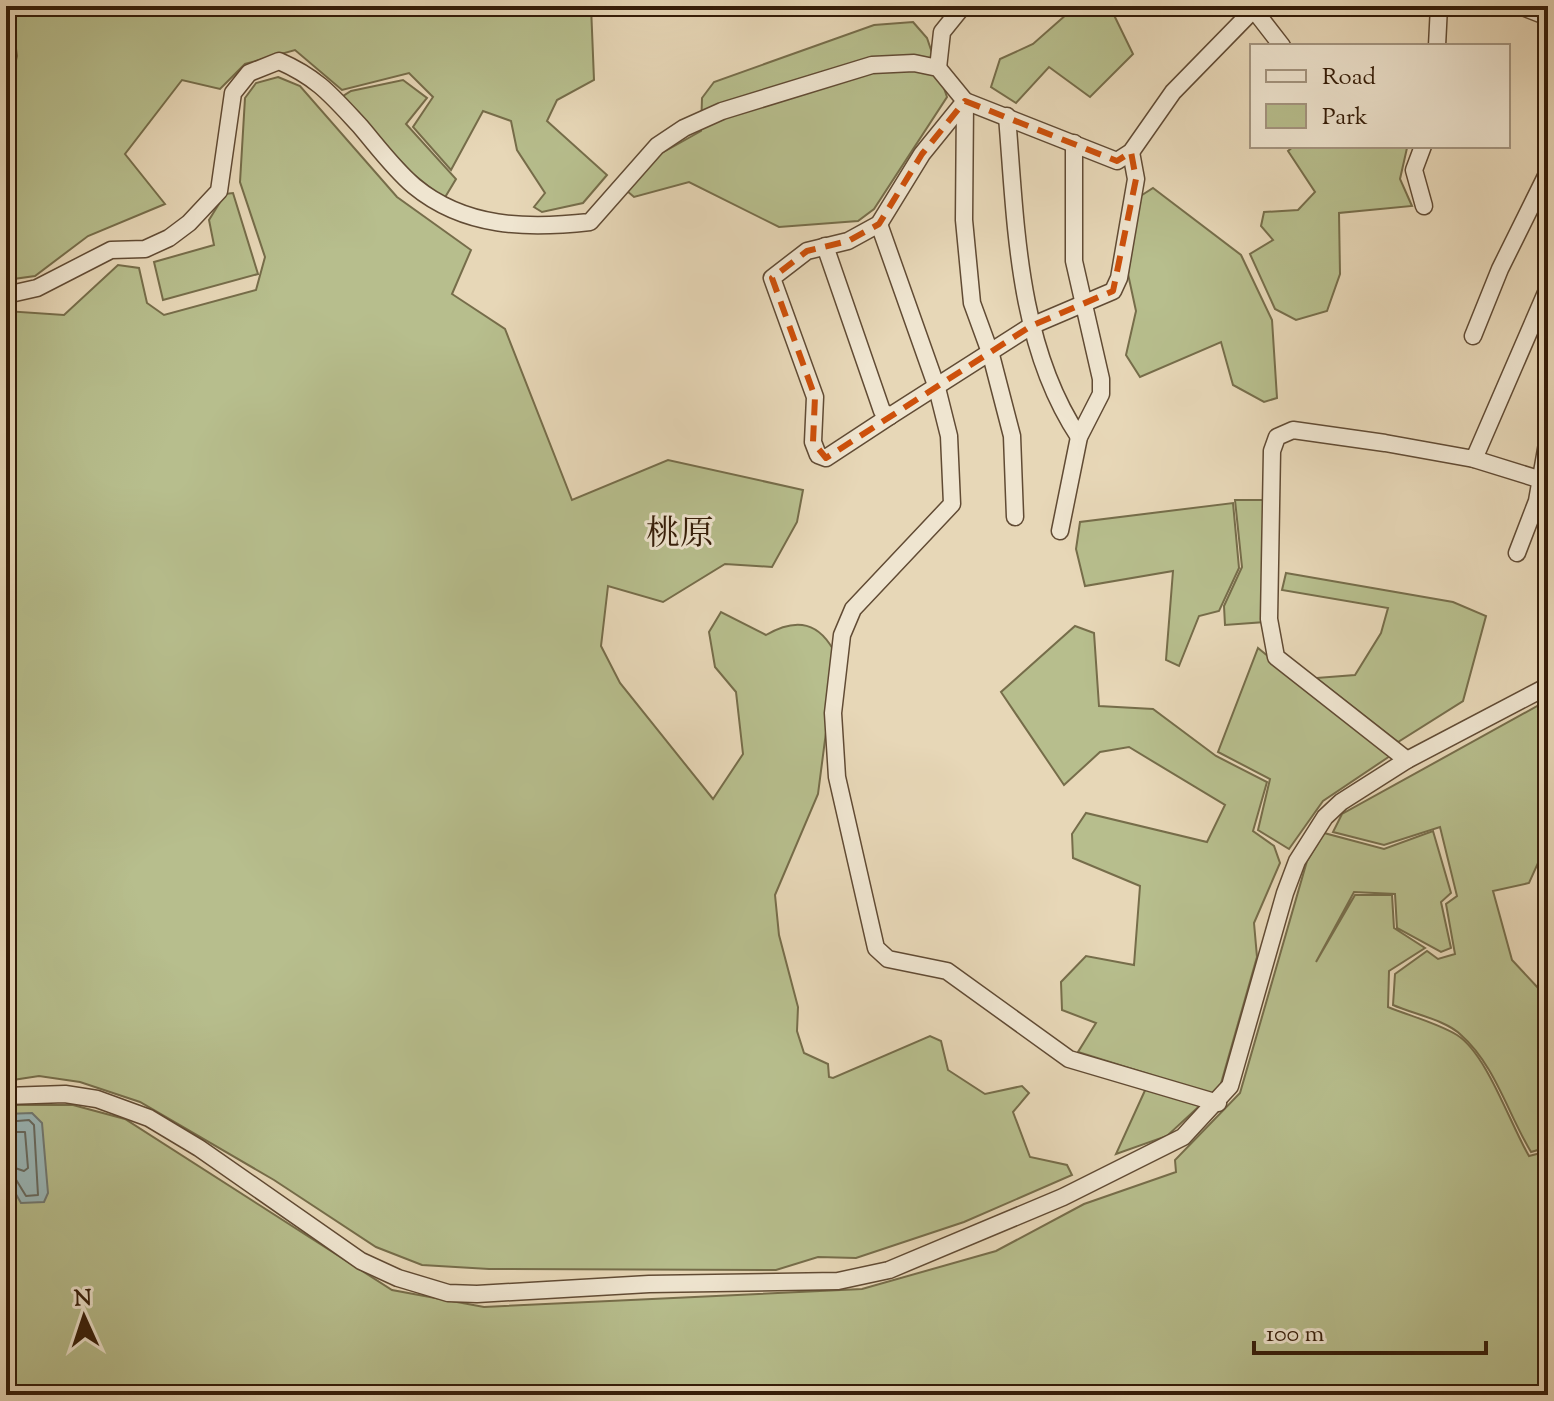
<svg xmlns="http://www.w3.org/2000/svg" width="1554" height="1401" font-family="'Sorts Mill Goudy','Noto Serif JP',serif">
<style>
.green{fill:#b7be8d;stroke:#766d4a;stroke-width:2}
.water{fill:#9ab7b8;stroke:#717972;stroke-width:2}
.lines{fill:none;stroke-linecap:round;stroke-linejoin:round}
.shore{stroke:#676a60;stroke-width:2}
.minor-casing{stroke:#614b34;stroke-width:19}
.minor{stroke:#efe5d0;stroke-width:16}
.marked{fill:none;stroke:#cd500b;stroke-width:6;stroke-dasharray:16 10;stroke-linejoin:round}
.labels{text-anchor:middle;dominant-baseline:central;stroke-width:6;stroke-linejoin:round;paint-order:stroke}
.quarter-label{font-size:34px;fill:#341c08;stroke:#efe5d0}
</style>
<rect width="100%" height="100%" fill="#e7d7b7"/>
<filter id="stains"><feTurbulence type="fractalNoise" baseFrequency=".0025" numOctaves="4"/><feColorMatrix values="0 0 0 0 .2 0 0 0 0 .09 0 0 0 0 .02 0 0 0 .5 -.17"/></filter>
<radialGradient id="worn" r=".72"><stop offset=".6" stop-color="#630" stop-opacity="0"/><stop offset="1" stop-color="#630" stop-opacity=".3"/></radialGradient>
<!-- green -->
<g class="green">
<polygon points="10,6 591,6 594,80 557,100 547,121 607,175 583,203 542,212 534,207 545,193 517,150 511,121 483,111 451,170 413,127 433,97 409,73 342,90 295,50 245,64 220,89 182,80 125,154 165,204 88,236 35,276 6,280 6,102 17,56"/>
<polygon points="1076,6 1115,6 1112,11 1133,54 1090,97 1049,67 1016,103 991,87 1000,59 1033,44"/>
<polygon points="913,22 927,38 947,97 874,209 858,221 779,227 689,182 634,197 627,191 660,154 701,131 702,98 714,82 874,25"/>
<path d="M278,77L300,86L397,197L471,250L452,294L505,329L572,500L668,460L803,490L797,522L772,567L725,564L663,602L608,586L601,646L620,683L713,799L743,754L736,692L715,667L709,632L721,612L766,635C797,617 820,622 836,655L818,794L775,895L779,935L798,1007L797,1031L804,1053L828,1064L829,1077L833,1078L930,1036L941,1041L948,1070L985,1094L1022,1086L1029,1093L1013,1112L1030,1157L1067,1165L1072,1175L964,1222L856,1258L818,1257L776,1270L489,1269L422,1265L376,1247L274,1180L140,1102L80,1082L39,1076L6,1081V311L64,315L118,265L139,268L147,303L164,315L256,290L265,257L240,182L245,98L256,83Z"/>
<polygon points="403,80 427,98 406,124 456,179 444,199 412,173 340,98 351,91"/>
<polygon points="1294,146 1407,148 1400,179 1412,206 1339,213 1340,274 1327,311 1296,320 1275,309 1250,254 1273,240 1261,226 1264,212 1298,210 1315,192 1288,151"/>
<polygon points="1153,188 1241,255 1272,320 1277,398 1264,402 1233,385 1221,342 1140,377 1126,355 1136,311 1128,274 1139,197"/>
<polygon points="233,193 258,274 163,300 154,262 214,245 209,220 225,194"/>
<polygon points="1235,500 1268,500 1265,622 1225,625 1224,606 1242,567"/>
<polygon points="1233,503 1239,568 1219,611 1199,616 1179,666 1166,660 1173,571 1085,586 1076,549 1080,522"/>
<polygon points="1286,573 1453,602 1486,616 1463,701 1398,742 1316,678 1355,675 1381,633 1388,608 1282,590"/>
<polygon points="1075,626 1094,633 1099,706 1153,709 1216,756 1267,782 1253,831 1274,846 1280,863 1254,923 1257,957 1220,1087 1167,1136 1116,1154 1152,1075 1078,1052 1096,1023 1062,1010 1061,982 1086,956 1134,965 1140,886 1073,858 1072,834 1086,813 1207,842 1225,805 1129,747 1100,752 1064,785 1001,692"/>
<polygon points="1258,648 1390,756 1323,801 1289,849 1258,830 1270,779 1218,752"/>
<path d="M1548,700V841L1529,883L1493,891L1512,960L1539,989L1540,1053L1548,1059V1147L1531,1152C1508,1114 1495,1065 1461,1035C1446,1020 1413,1014 1393,1005L1395,974L1427,951L1438,959L1455,954L1446,904L1457,896L1440,827L1384,845L1333,832L1342,814Z"/>
<path d="M1433,831L1451,893L1441,902L1451,948L1441,952L1397,928L1395,894L1354,892L1316,962L1355,895H1392L1394,928L1425,948L1389,971L1388,1007C1410,1016 1437,1023 1457,1035C1487,1054 1510,1124 1529,1156L1548,1151V1395H6V1105H73L125,1119L392,1290L484,1307L862,1289L996,1251L1084,1204L1176,1172L1175,1160L1240,1093L1307,861L1324,833L1384,849Z"/>
</g>
<!-- water -->
<polygon class="water" points="32,1113 42,1123 48,1193 44,1202 21,1203 6,1177 6,1114"/>
<g class="lines">
<!-- shore -->
<g class="shore">
<polyline points="6,1122 29,1120 34,1125 38,1195 26,1196 15,1178 6,1175"/>
<polyline points="6,1132 25,1132 28,1168 24,1171 6,1165"/>
</g>
<!-- minor casing -->
<g class="minor-casing">
<g id="minor">
<polyline points="1251,6 1282,46"/>
<polyline points="1520,6 1548,17"/>
<polyline points="1437,46 1439,6"/>
<polyline points="938,68 942,32 963,6"/>
<polyline points="965,101 964,220 972,303 991,355 1012,436 1015,517"/>
<path d="M1007,116C1016,224 1017,344 1079,437"/>
<polyline points="1423,146 1414,170 1424,206"/>
<polyline points="879,224 937,388 949,436 952,504 853,609 842,635 833,713 837,777 876,948 888,959 947,971 1069,1059 1218,1103"/>
<polyline points="825,246 882,411 890,416 1031,326 1113,291 1119,278 1136,179 1131,152"/>
<path d="M6,295L37,288L111,250L145,249L169,238L189,223L219,191L233,93L249,73L279,61C318,78 332,96 360,126C377,146 394,169 414,186C465,228 527,229 590,222L657,146L684,128L722,111L872,65L914,63L938,68L965,101L1117,161L1131,152L1173,92L1257,6"/>
<polyline points="1473,336 1500,269 1548,172"/>
<polyline points="890,416 826,458 818,455 813,442 815,397 772,278 807,251 848,241 879,224 922,154 965,101"/>
<polyline points="1474,459 1548,288"/>
<polyline points="1060,531 1079,437 1101,394 1101,379 1074,261 1074,143"/>
<polyline points="1517,553 1537,501 1548,438"/>
<polyline points="1407,760 1276,657 1269,619 1272,451 1277,437 1293,430 1385,443 1474,459 1548,482"/>
<polyline points="6,1096 65,1094 97,1099 149,1118 199,1148 361,1261 398,1278 448,1293 477,1294 649,1284 838,1281 889,1270 1063,1197 1183,1137 1230,1086 1285,893 1297,861 1325,817 1341,802 1407,760 1548,686"/>
</g>
</g>
<!-- minor -->
<use href="#minor" class="minor"/>
</g>
<!-- marked area -->
<path class="marked" d="M965,101L1117,161L1131,152L1136,179L1113,291L1031,326L826,458L813,442L815,397L772,278L807,251L848,241L879,224L922,154Z"/>
<g class="labels">
<!-- quarter labels -->
<g class="quarter-label">
<text x="680" y="535">桃原</text>
</g>
</g>
<!-- margin -->
<rect width="1554" height="1401" fill="none" stroke="#e7d7b7" stroke-width="32"/>
<rect x="8" y="8" width="1538" height="1385" fill="none" stroke="#341c08" stroke-width="4"/>
<rect x="16" y="16" width="1522" height="1369" fill="none" stroke="#341c08" stroke-width="2"/>
<!-- legend -->
<rect x="1250" y="44" width="260" height="104" fill="#efe5d0" stroke="#a49580" stroke-width="2"/>
<rect x="1266" y="70" width="40" height="12" fill="#efe5d0" stroke="#a49580" stroke-width="2"/>
<text x="1322" y="84" font-size="24" fill="#341c08">Road</text>
<rect x="1266" y="104" width="40" height="24" fill="#b7be8d" stroke="#a49580" stroke-width="2"/>
<text x="1322" y="124" font-size="24" fill="#341c08">Park</text>
<!-- north arrow -->
<g transform="translate(84 1317) rotate(357)" stroke="#efe5d0" stroke-width="6" paint-order="stroke">
<path d="M0-6L14 30L0 20L-14 30Z" fill="#341c08"/>
<text y="-12" font-size="22" font-weight="bold" text-anchor="middle" fill="#341c08">N</text>
</g>
<!-- scale -->
<path d="M1254 1341v12h232v-12" fill="none" stroke="#341c08" stroke-width="4"/>
<text x="1266" y="1341" font-size="24" fill="#341c08" stroke="#efe5d0" stroke-width="6" paint-order="stroke">100 m</text>
<rect width="100%" height="100%" filter="url(#stains)"/>
<rect width="100%" height="100%" fill="url(#worn)"/>
</svg>
